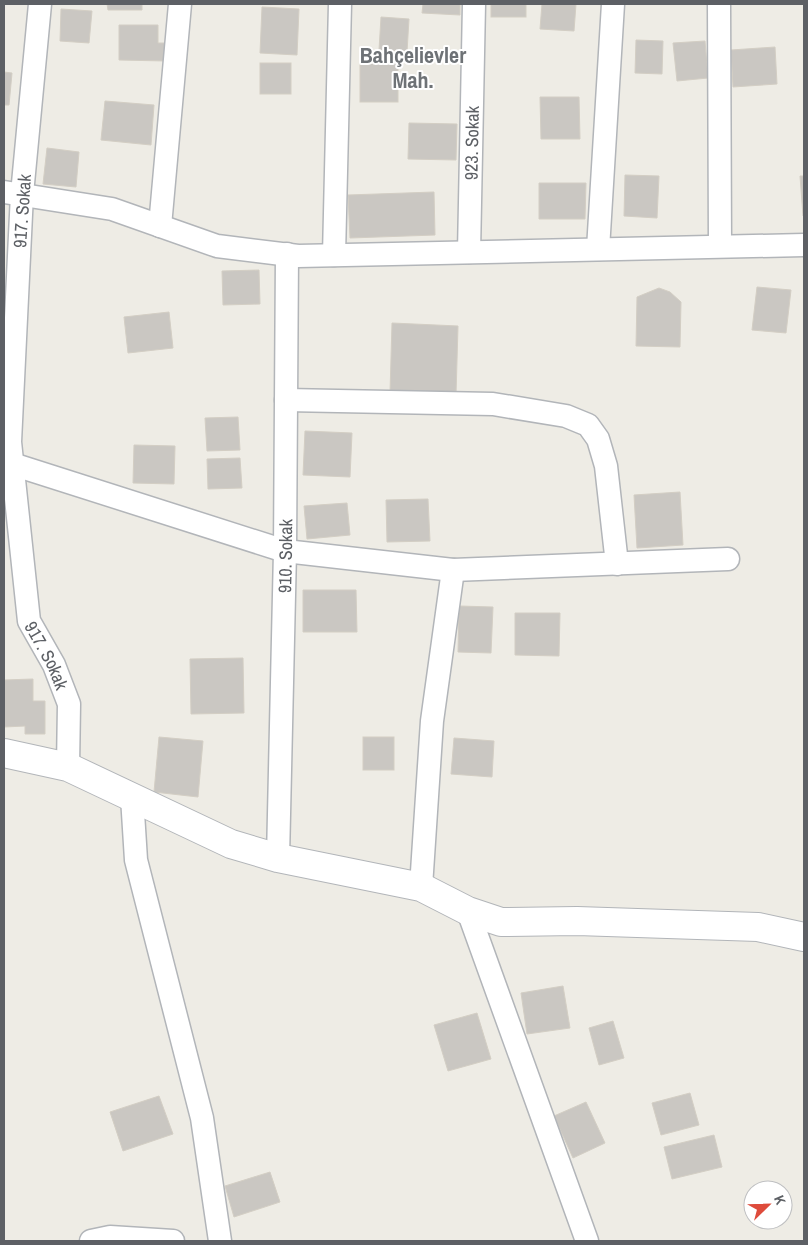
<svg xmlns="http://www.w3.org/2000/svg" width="808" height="1245" font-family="'Archivo Narrow',sans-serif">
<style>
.building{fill:#cac7c2;stroke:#d3cec4}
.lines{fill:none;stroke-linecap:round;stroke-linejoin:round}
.minor-casing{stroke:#b2b5b9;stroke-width:25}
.tertiary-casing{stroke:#b2b5b9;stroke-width:30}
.minor{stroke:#fff;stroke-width:22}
.tertiary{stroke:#fff;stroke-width:28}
.labels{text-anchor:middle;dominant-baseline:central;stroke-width:4;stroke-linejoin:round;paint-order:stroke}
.street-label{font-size:18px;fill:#5d6065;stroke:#fff}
.district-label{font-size:22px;font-weight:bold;fill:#6e7276;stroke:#fff}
</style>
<rect width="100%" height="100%" fill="#eeece5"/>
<!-- building -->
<g class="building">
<polygon points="107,4 142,4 142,10 108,10"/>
<polygon points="423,4 460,4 460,15 422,13"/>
<rect x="491" y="4" width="35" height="13"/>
<polygon points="542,4 576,4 574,31 540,29"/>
<polygon points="262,7 299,9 297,55 260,53"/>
<polygon points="61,9 92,11 89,43 60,41"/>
<polygon points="381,17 409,19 407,52 379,50"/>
<polygon points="119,25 158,25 158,43 166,43 166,61 119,60"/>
<polygon points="636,40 663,41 662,74 635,73"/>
<polygon points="705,41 708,78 677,81 673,43"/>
<polygon points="775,47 777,84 733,87 731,50"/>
<rect x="260" y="63" width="31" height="31"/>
<rect x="360" y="63" width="38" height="39"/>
<polygon points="4,72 12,73 9,105 4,105"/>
<polygon points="540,97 579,97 580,139 541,139"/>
<polygon points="105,101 154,105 151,145 101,140"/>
<polygon points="409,123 457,124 456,160 408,159"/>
<polygon points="47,148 79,152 76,187 43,184"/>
<polygon points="625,175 659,176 657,218 624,216"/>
<polygon points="800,176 804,176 804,216 803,216"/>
<polygon points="539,183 586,183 585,219 539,219"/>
<polygon points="434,192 435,235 350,238 348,195"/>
<polygon points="259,270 260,304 223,305 222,271"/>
<polygon points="757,287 791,290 786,333 752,330"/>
<polygon points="659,288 670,292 681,302 680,347 636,346 637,297"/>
<polygon points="169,312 173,348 128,353 124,317"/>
<polygon points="392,323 458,326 456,395 390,393"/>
<polygon points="238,417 240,450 207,451 205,418"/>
<polygon points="305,431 352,433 350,477 303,475"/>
<polygon points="134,445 175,446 174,484 133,483"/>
<polygon points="240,458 242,488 208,489 207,459"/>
<polygon points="680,492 683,545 637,548 634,495"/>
<polygon points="428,499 430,541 387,542 386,500"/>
<polygon points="347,503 350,535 307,539 304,506"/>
<polygon points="303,590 356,590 357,632 303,632"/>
<polygon points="459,606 493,607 491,653 458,652"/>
<polygon points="515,613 560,613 559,656 515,655"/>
<polygon points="243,658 244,713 191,714 190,659"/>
<polygon points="33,679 33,701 45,701 45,734 25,734 25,726 4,727 4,680"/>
<polygon points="159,737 203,741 198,797 154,792"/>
<rect x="363" y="737" width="31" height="33"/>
<polygon points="454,738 494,741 492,777 451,774"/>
<polygon points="563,986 570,1028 527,1034 521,993"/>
<polygon points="477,1013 491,1059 448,1071 434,1025"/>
<polygon points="613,1021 624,1058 599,1065 589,1028"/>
<polygon points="690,1093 699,1125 661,1135 652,1103"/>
<polygon points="159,1096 173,1134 123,1151 110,1112"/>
<polygon points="586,1102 605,1143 573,1158 554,1116"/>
<polygon points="714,1135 722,1167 672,1179 664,1147"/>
<polygon points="270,1172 280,1202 234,1217 225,1186"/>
</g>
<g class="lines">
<!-- minor casing -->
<g class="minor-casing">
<g id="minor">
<path id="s1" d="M40,4L22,194L10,442L29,621L54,665L69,704L68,767"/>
<polyline points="719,4 720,246"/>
<polyline points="4,192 112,209 217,246 298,256 804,245"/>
<polyline points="160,226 180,4"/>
<polyline points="598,249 613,4"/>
<path id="s2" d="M469,252L474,4"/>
<polyline points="334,255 340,4"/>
<polyline points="286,400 493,404 566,416 588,425 598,439 606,466 617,564"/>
<polyline points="12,464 285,551 453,570 728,559"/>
<polyline points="132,797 136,860 202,1118 220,1241"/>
<path id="s3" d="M278,858L285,551L287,254"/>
<polyline points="421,887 432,721 453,570"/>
<polyline points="468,911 587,1241"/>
<polyline points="91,1241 110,1237 173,1241"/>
</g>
</g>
<!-- tertiary casing -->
<g class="tertiary-casing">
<polyline id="tertiary" points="4,753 68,767 231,844 278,858 421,887 468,911 501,922 577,921 758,927 804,937"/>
</g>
<!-- minor -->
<use href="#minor" class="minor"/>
<!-- tertiary -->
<use href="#tertiary" class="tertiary"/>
</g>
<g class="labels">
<!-- street labels -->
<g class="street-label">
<text stroke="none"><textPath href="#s2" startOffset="109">923. Sokak</textPath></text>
<text transform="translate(22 211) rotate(-86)">917. Sokak</text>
<text stroke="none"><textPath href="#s3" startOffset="302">910. Sokak</textPath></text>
<text stroke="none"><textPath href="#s1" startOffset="658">917. Sokak</textPath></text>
</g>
<!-- district labels -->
<g class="district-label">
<text x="413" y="55">Bahçelievler<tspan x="413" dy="25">Mah.</tspan></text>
</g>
</g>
<!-- border -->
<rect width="808" height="1245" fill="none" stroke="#5d6065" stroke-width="10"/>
<!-- north arrow -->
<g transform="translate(768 1205) rotate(67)"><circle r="24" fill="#ffffff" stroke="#bebfc1"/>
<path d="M0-4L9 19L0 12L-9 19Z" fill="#de4b3b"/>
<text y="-8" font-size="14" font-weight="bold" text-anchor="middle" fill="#5d6065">K</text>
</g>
</svg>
